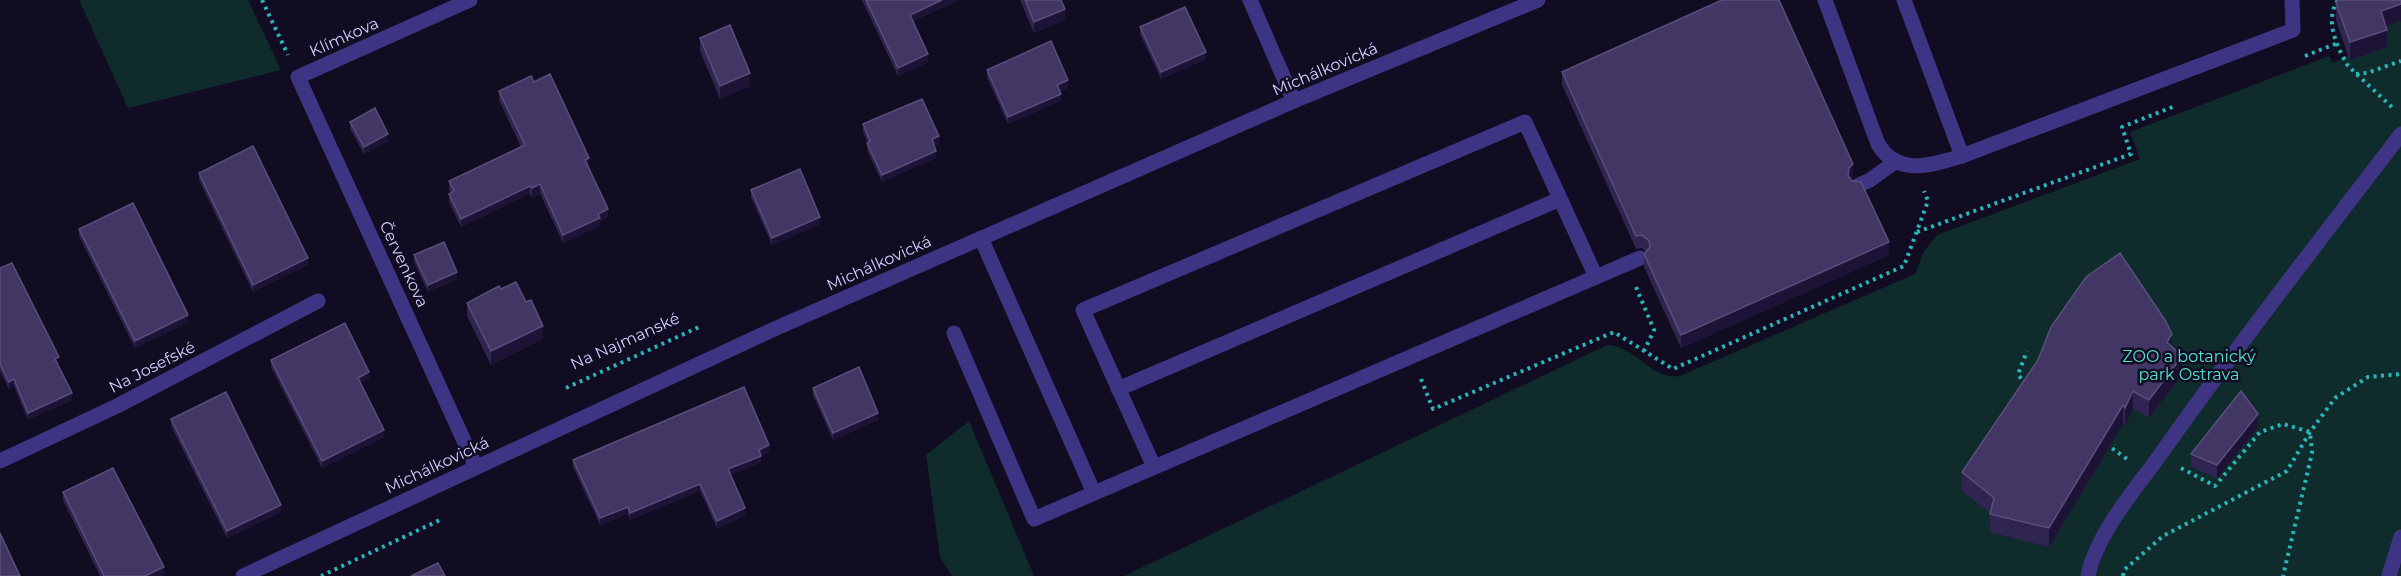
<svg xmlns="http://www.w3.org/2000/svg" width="2401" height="576" font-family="Montserrat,sans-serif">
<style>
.green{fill:#0f2b2c}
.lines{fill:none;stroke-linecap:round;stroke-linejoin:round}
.path{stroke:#28b6b8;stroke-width:4;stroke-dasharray:3 4.5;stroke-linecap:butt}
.minor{stroke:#3d3583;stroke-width:15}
.wall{fill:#302451}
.shaded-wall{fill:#1c1336}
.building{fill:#423664;stroke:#594e7c;stroke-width:1.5}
.labels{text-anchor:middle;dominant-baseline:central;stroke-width:5;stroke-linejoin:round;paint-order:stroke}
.street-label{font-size:16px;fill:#d6cdff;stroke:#110c22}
.park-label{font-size:16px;fill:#53e5cb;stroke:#110c22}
</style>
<rect width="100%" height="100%" fill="#110c22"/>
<!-- green -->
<g class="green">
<polygon points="79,0 248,0 281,70 128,108"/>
<path d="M2401,0V576H1124L1607,345C1635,345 1652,381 1680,376L1915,274L1924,251L1937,235L2140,159L2130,132L2329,56L2333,63L2348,56L2336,20L2340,9Z"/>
<polygon points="969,421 1034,576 952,576 940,557 926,455"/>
</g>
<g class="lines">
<!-- path -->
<g class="path">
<polyline points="262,0 288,55"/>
<path d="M2338,0C2324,20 2337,47 2348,66L2394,109"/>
<polyline points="2305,56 2338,43"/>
<polyline points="2356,74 2367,73 2401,61"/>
<polyline points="1917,232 2131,154 2122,127 2175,106"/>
<polyline points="1636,287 1654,330 1644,351"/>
<polyline points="1421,379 1433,409 1614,332 1673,369 1904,266 1928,201 1924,191"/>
<polyline points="2025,385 2018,374 2027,351"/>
<polyline points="566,388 699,327"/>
<polyline points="2106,444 2127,459"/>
<polyline points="2181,468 2215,486 2260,432 2283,424 2310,432 2312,453 2283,576"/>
<polyline points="321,576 442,519"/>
<polyline points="2123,576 2124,570 2163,536 2287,471 2310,432 2335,398 2368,377 2401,374"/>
</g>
<!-- minor -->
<g class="minor">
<polyline points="470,0 298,77 476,467"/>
<polyline points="1250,0 1294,101"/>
<path d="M1825,0L1878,144C1898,177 1932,165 1962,156L2293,30L2292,0"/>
<polyline points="1904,0 1962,156"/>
<polyline points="1857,186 1870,180 1895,162"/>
<polyline points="981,238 1094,493"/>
<polyline points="954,333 1034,519 1640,258"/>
<polyline points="1118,389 1560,199"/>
<polyline points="0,461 117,406 318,301"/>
<polyline points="1154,467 1083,310 1525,122 1596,277"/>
<polyline points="243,576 772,330 1294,101 1538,0"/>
<path d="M2088,576C2096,534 2135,490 2160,455C2237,346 2320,240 2401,134"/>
<polyline points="2389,576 2401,537"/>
</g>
</g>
<!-- wall -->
<g class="wall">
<polygon points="862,0 959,0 913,21 928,62 898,76"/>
<polygon points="1020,0 1063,0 1061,1 1065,20 1034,33"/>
<polygon points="2401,0 2401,21 2386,26 2387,47 2350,60 2336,20 2336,3"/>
<polygon points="1140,27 1206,59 1161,79 1140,34"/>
<polygon points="700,38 750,86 720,99 700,51"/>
<polygon points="987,70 1068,88 1060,91 1061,101 1008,124 987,77"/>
<polygon points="1562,72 1853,177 1850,179 1889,255 1681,348 1644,267 1644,254 1646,252 1642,248 1636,249 1562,85"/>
<polygon points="534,82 589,166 588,167 608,217 600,221 600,226 563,243 540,193 532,197 530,194 461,227 449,202 449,194 451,193 449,190 449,181 521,147 499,100 499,91"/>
<polygon points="350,122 388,141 364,154 350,129"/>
<polygon points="863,124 939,144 934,145 936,158 882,182 867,150 868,143 863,132"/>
<polygon points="199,173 308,265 253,292 199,180"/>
<polygon points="751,190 820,224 772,245 751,197"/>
<polygon points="79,229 188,322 135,348 79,236"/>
<polygon points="414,255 457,279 428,292 414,262"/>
<polygon points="0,268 59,364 58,365 72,400 28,420 14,386 9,389 0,371"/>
<polygon points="501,289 543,339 491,365 467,316 467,303"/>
<polygon points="2172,347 2182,374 2149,418 2133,409 2125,426 2123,424 2049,547 1990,532 1990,513 1962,491 1962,472"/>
<polygon points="271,360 369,379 361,383 384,437 322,468 271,367"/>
<polygon points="813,388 878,420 833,440 813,395"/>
<polygon points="171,419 281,512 227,538 171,426"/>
<polygon points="2258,427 2217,478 2191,467 2191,454"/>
<polygon points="769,452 761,456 761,463 730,475 745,516 717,528 700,491 630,520 628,514 600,525 573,467 573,460"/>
<polygon points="63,492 164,574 160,576 100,576 63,500"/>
</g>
<!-- shaded-wall -->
<g class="shaded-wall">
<polygon points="942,0 959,0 910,22 910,15"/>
<polygon points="2401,4 2401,21 2381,28 2381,11"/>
<polygon points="1065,9 1065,20 1034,33 1034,22"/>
<polygon points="2387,30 2387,47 2350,60 2350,42"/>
<polygon points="1206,52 1206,59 1161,79 1161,72"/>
<polygon points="928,54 928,62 898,76 898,68"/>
<polygon points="750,73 750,86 720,99 720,86"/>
<polygon points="1068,80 1068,88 1057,92 1057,85"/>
<polygon points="1061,94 1061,101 1008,124 1008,117"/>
<polygon points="388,134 388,141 364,154 364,147"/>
<polygon points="939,136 939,144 932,146 932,139"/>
<polygon points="936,151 936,158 882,182 882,175"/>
<polygon points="589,158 589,166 585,168 585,160"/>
<polygon points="1853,164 1853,177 1849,181 1848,176 1849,168"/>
<polygon points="540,184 540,193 532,197 532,188"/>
<polygon points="530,186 530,194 461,227 461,219"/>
<polygon points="608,209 608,217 600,221 600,226 563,243 563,235"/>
<polygon points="820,217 820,224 772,245 772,238"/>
<polygon points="1889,242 1889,255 1681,348 1681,335"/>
<polygon points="308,258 308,265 253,292 253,285"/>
<polygon points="457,272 457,279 428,292 428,285"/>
<polygon points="188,315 188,322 135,348 135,341"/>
<polygon points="543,326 543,339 491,365 491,351"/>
<polygon points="2172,334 2172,352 2167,342"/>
<polygon points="2182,356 2182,374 2149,418 2149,400"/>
<polygon points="369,372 369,379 358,385 358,378"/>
<polygon points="14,379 14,386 9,389 9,382"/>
<polygon points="2133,391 2133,409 2125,426 2125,408"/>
<polygon points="72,393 72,400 28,420 28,413"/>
<polygon points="2123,405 2123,424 2049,547 2049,528"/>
<polygon points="878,413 878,420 833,440 833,433"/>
<polygon points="2258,414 2258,427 2217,478 2217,465"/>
<polygon points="384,430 384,437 322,468 322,461"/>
<polygon points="769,445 769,452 759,457 759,450"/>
<polygon points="761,456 761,463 728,476 728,469"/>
<polygon points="700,484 700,491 630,520 630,513"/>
<polygon points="281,505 281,512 227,538 227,531"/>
<polygon points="628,507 628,514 600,525 600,518"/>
<polygon points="745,508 745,516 717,528 717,521"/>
<polygon points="164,567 164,574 160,576 145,576"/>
</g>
<!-- building -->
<g class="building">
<polygon points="866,0 942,0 910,15 928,54 898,68"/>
<polygon points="1025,0 1061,0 1065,9 1034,22"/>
<polygon points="1722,0 1779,0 1853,164 1849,168 1848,176 1852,181 1861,182 1889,242 1681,335 1644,254 1650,247 1649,241 1642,235 1636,236 1562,72"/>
<polygon points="2338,0 2401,0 2401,4 2381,11 2387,30 2350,42 2336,3"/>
<polygon points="1185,7 1206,52 1161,72 1140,27"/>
<polygon points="730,25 750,73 720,86 700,38"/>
<polygon points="1051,41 1068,80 1057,85 1061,94 1008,117 987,70"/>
<polygon points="550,74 589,158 585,160 608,209 598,214 600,218 563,235 540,184 532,188 530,186 461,219 449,194 454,191 449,181 525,145 499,91 531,76 534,82"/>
<polygon points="922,99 939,136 932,139 936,151 882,175 867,143 870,141 863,124"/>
<polygon points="375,108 388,134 364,147 350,122"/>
<polygon points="253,146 308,258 253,285 199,173"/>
<polygon points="800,169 820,217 772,238 751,190"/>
<polygon points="133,203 188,315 135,341 79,229"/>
<polygon points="444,242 457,272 428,285 414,255"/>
<polygon points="2120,253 2165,320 2172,334 2167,342 2182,356 2149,400 2133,391 2125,408 2123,405 2049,528 1990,514 1994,498 1962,472 2038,360 2051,327 2086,277"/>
<polygon points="12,263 59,357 55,359 72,393 28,413 14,379 9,382 0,364 0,268"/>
<polygon points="516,282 526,302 531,300 543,326 491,351 467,303 499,286 501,289"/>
<polygon points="345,323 369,372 358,378 384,430 322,461 271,360"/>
<polygon points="859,367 878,413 833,433 813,388"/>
<polygon points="744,387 769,445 759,450 761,456 728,469 745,508 717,521 700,484 630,513 628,507 600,518 573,460"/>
<polygon points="2241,391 2258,414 2217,465 2191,454"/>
<polygon points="226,392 281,505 227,531 171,419"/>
<polygon points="113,468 164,567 145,576 104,576 63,492"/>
<polygon points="0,533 20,576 0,576"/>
<polygon points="438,563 445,576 411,576"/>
</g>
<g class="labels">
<!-- street labels -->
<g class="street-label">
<text transform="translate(344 37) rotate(-24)">Klímkova</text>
<text transform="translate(1325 69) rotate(-23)">Michálkovická</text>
<text transform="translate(879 263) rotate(-24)">Michálkovická</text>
<text transform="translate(404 264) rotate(65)">Červenkova</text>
<text transform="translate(625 341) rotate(-24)">Na Najmanské</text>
<text transform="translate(152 367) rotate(-27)">Na Josefské</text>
<text transform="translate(437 465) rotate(-25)">Michálkovická</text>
</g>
<!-- park labels -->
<g class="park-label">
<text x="2189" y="356">ZOO a botanický<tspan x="2189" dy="18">park Ostrava</tspan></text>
</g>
</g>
</svg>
